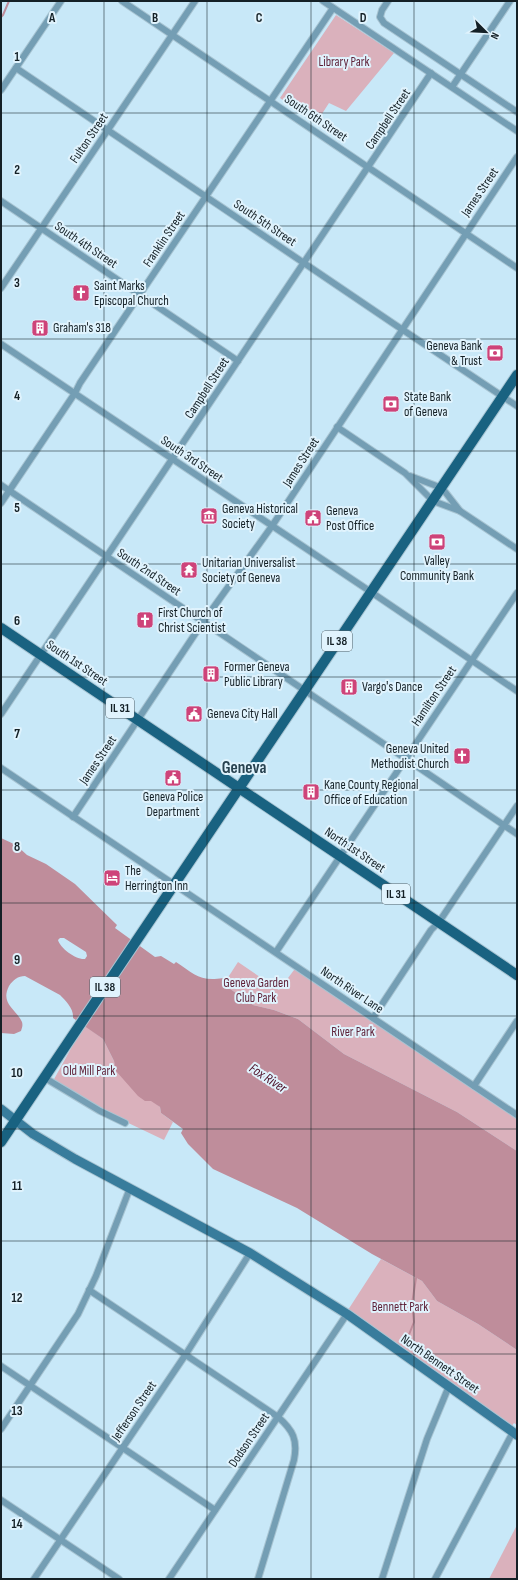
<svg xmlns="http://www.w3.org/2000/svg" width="518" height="1580" font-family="'Sofia Sans Condensed',sans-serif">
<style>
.green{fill:#dab1bc}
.water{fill:#bf8d9b;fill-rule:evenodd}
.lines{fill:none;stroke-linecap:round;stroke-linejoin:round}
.stream{stroke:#bf8d9b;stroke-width:2}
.minor-casing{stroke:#a8c4d2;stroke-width:8}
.secondary-casing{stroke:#a8c4d2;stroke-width:11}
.primary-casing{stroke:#a8c4d2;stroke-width:12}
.minor{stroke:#749eb4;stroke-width:6}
.secondary{stroke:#387c9c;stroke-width:9}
.primary{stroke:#196281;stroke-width:10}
.grid{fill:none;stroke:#142026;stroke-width:1;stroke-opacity:0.55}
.labels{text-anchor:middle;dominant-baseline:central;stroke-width:4;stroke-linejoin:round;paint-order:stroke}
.shield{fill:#e0f3fd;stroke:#515f66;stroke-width:1}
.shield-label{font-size:12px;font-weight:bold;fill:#142026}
.park-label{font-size:13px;fill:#5d1f36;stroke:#e0f3fd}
.street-label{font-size:13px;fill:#142026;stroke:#e0f3fd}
.poi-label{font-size:13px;fill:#142026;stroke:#e0f3fd;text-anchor:start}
.water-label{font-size:14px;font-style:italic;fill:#4e1029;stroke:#e0f3fd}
.district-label{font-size:17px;font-weight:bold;fill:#284250;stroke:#e0f3fd}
.grid-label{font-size:13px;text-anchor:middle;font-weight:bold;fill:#142026;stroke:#e0f3fd;stroke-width:4;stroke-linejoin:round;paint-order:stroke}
</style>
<rect width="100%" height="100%" fill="#c8e8f8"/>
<!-- green -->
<g class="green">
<polygon points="336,15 394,53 346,111 329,103 316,123 280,98"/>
<polygon points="238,962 279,990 297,966 517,1115 517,1151 457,1112 344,1054 298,1019 274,1010 253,1005 226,986 225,982"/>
<polygon points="84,1025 103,1039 114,1061 117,1071 160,1107 161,1113 173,1122 164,1140 101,1110 53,1081"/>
<polygon points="381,1259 422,1281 437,1301 478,1324 517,1350 517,1425 514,1423 511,1427 348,1310"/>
<polygon points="517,1525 517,1579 489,1579"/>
</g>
<!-- water -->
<path class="water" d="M1,838L16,845L27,855L46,864L75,884L117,925L115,928L155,957L161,956L174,964L176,962C194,974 200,982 223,978L226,986L253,1005L274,1010L298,1019L344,1054L457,1112L517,1151V1350L478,1324L437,1301L422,1281L372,1254L297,1208L213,1169L188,1144L181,1133L183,1129L161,1113L160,1107L151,1101H145L138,1096L116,1071L114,1061L103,1039L73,1018C74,1009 66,1001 60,995L25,976C18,976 13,980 9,986C0,1004 16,1009 22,1022C23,1026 22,1027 21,1031L14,1034L1,1033ZM60,938H64L86,952L87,956L85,959C76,960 60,948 58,940Z"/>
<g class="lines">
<!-- stream -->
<g class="stream">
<polyline points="1,17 3,15 9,1"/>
<polyline points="406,1342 414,1322 412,1304 416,1278"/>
</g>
<!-- minor casing -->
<g class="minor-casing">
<g id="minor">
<polyline points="122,1 517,268"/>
<polyline points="323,1 517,131"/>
<polyline points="388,1 382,10 380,17 384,23 517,112"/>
<polyline points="16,68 394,324 517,406"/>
<polyline points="452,87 510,1"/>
<polyline points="1,90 61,1"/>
<polyline points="1,201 238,361"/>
<polyline points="1,288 195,1"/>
<polyline points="1,344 371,592 517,691"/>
<polyline points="337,427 405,473 433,501 460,511 517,549"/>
<polyline points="410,476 442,488 460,511"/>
<polyline points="1,485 517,834"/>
<polyline points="1,503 75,393 80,383 333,8"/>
<polyline points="1,714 431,73"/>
<polyline points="1,768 517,1115"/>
<polyline points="73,817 203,622 272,526 517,157"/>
<polyline points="276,952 517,593"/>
<polyline points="373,1018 431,930 439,922 517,806"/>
<polyline points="45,1078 100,1111 125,1123"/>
<polyline points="474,1086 517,1021"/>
<path d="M89,1290L278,1417C293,1430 298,1440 294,1460L258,1579"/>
<polyline points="1,1366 215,1510"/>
<polyline points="1,1429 78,1314 96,1276 130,1188"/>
<polyline points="1,1500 119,1579"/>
<polyline points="34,1579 186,1354 250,1253"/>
<polyline points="169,1579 347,1314"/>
<polyline points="382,1579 427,1439 449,1386"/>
<polyline points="435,1579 513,1432"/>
</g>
</g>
<!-- secondary casing -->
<g class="secondary-casing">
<polyline id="secondary" points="1,1109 33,1134 75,1159 250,1253 347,1314 517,1435"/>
</g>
<!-- primary casing -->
<g class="primary-casing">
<g id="primary">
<polyline points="1,628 517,975"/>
<polyline points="1,1142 517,375"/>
</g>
</g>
<!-- minor -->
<use href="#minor" class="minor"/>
<!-- secondary -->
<use href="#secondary" class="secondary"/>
<!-- primary -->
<use href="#primary" class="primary"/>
</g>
<!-- grid -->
<path class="grid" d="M104,1V1579M207,1V1579M311,1V1579M414,1V1579M1,113H517M1,226H517M1,339H517M1,451H517M1,564H517M1,677H517M1,790H517M1,903H517M1,1016H517M1,1129H517M1,1241H517M1,1354H517M1,1467H517"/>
<!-- icons -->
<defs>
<g id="church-square" transform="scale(0.9)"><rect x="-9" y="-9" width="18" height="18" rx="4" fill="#ce4379" stroke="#e0f3fd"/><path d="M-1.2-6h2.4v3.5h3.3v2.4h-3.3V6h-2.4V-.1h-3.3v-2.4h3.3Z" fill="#fff"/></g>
<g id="building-square" transform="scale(0.9)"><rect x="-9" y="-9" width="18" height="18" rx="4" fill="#ce4379" stroke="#e0f3fd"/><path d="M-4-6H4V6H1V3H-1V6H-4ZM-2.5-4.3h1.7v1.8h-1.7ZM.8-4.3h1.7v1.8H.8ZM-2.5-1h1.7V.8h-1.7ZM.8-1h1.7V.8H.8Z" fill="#fff"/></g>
<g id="bank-square" transform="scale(0.9)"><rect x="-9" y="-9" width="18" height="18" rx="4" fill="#ce4379" stroke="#e0f3fd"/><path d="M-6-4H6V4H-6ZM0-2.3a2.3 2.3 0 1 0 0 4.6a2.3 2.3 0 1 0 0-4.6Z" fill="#fff"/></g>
<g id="museum-square" transform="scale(0.9)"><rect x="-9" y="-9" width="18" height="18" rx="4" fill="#ce4379" stroke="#e0f3fd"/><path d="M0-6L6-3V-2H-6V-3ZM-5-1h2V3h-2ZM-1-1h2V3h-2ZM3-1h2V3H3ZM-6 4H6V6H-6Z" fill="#fff"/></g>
<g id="civic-square" transform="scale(0.9)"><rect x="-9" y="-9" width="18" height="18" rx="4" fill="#ce4379" stroke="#e0f3fd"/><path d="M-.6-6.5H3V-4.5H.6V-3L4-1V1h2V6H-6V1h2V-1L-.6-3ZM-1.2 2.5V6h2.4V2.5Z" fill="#fff"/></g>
<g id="temple-square" transform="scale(0.9)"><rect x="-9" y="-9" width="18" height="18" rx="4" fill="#ce4379" stroke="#e0f3fd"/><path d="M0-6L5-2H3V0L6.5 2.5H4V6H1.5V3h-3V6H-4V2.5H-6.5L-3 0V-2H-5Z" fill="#fff"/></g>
<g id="hotel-square" transform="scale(0.9)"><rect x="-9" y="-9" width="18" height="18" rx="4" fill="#ce4379" stroke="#e0f3fd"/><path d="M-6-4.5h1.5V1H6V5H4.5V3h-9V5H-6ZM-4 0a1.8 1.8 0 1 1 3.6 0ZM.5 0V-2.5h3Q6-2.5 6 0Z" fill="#fff"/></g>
</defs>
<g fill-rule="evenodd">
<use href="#church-square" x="81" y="293"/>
<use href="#building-square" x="40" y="328"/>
<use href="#bank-square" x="495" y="353"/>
<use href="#bank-square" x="391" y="404"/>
<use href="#museum-square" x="209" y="516"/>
<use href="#civic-square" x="313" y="518"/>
<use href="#bank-square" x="437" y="542"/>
<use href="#temple-square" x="189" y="570"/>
<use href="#church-square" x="145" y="620"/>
<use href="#building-square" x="211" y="674"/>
<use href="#building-square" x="349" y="687"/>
<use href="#civic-square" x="194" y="714"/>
<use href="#church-square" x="462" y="756"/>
<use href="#civic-square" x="173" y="778"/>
<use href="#building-square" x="311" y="792"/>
<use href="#hotel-square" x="112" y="878"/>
</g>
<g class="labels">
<!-- shield labels -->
<g class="shield">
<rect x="322" y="631" width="30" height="20" rx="3"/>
<rect x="106" y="698" width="28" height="20" rx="3"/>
<rect x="382" y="884" width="28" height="20" rx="3"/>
<rect x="90" y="977" width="30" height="20" rx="3"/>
</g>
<g class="shield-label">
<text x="337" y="641">IL 38</text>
<text x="120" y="708">IL 31</text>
<text x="396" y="894">IL 31</text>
<text x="105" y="987">IL 38</text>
</g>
<!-- park labels -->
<g class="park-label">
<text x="344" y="62">Library Park</text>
<text x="256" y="983">Geneva Garden<tspan x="256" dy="15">Club Park</tspan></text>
<text x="353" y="1032">River Park</text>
<text x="89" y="1071">Old Mill Park</text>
<text x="400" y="1307">Bennett Park</text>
</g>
<!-- street labels -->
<g class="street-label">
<text transform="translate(316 118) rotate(34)">South 6th Street</text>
<text transform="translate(388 119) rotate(-56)">Campbell Street</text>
<text transform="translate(89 138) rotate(-56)">Fulton Street</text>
<text transform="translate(480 192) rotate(-56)">James Street</text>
<text transform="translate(265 223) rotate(34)">South 5th Street</text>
<text transform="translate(164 239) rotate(-56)">Franklin Street</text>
<text transform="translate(86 245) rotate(34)">South 4th Street</text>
<text transform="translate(207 388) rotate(-57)">Campbell Street</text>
<text transform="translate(192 459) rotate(34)">South 3rd Street</text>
<text transform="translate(301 462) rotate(-57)">James Street</text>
<text transform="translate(149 572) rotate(34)">South 2nd Street</text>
<text transform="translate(77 663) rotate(34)">South 1st Street</text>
<text transform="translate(434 696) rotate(-56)">Hamilton Street</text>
<text transform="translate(98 760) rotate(-56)">James Street</text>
<text transform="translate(355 850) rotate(34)">North 1st Street</text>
<text transform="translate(352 990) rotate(34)">North River Lane</text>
<text transform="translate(440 1364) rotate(35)">North Bennett Street</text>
<text transform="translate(134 1411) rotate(-56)">Jefferson Street</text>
<text transform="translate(249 1440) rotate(-56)">Dodson Street</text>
</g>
<!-- poi labels -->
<g class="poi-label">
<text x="94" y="286">Saint Marks<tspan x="94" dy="15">Episcopal Church</tspan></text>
<text x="53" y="328">Graham's 318</text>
<text x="482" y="346" text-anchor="end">Geneva Bank<tspan x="482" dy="15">&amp; Trust</tspan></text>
<text x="404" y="397">State Bank<tspan x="404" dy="15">of Geneva</tspan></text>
<text x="222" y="509">Geneva Historical<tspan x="222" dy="15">Society</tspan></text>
<text x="326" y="511">Geneva<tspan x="326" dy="15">Post Office</tspan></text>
<text x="437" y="561" text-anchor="middle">Valley<tspan x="437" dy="15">Community Bank</tspan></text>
<text x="202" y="563">Unitarian Universalist<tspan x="202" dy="15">Society of Geneva</tspan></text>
<text x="158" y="613">First Church of<tspan x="158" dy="15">Christ Scientist</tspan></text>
<text x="224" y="667">Former Geneva<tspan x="224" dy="15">Public Library</tspan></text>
<text x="362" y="687">Vargo's Dance</text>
<text x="207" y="714">Geneva City Hall</text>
<text x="449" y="749" text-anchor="end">Geneva United<tspan x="449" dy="15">Methodist Church</tspan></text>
<text x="324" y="785">Kane County Regional<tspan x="324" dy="15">Office of Education</tspan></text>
<text x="173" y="797" text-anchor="middle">Geneva Police<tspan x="173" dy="15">Department</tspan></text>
<text x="125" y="871">The<tspan x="125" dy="15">Herrington Inn</tspan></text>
</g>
<!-- water labels -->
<g class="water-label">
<text transform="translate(268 1078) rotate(33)">Fox River</text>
</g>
<!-- district labels -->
<g class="district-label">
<text x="244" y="768">Geneva</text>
</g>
</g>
<g class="grid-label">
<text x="52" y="22">A</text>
<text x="155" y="22">B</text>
<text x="259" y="22">C</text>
<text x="363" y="22">D</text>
<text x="17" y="61">1</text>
<text x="17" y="174">2</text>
<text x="17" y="287">3</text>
<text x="17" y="400">4</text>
<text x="17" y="512">5</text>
<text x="17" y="625">6</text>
<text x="17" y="738">7</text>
<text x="17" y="851">8</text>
<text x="17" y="964">9</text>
<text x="17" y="1077">10</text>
<text x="17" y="1190">11</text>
<text x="17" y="1302">12</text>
<text x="17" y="1415">13</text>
<text x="17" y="1528">14</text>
</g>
<!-- border -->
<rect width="518" height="1580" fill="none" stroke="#142026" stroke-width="4"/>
<!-- north arrow -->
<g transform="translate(486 32) rotate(114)" stroke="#e0f3fd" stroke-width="3" paint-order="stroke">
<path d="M0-3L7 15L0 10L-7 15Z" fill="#142026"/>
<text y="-6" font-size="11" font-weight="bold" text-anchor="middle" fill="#142026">N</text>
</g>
</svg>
